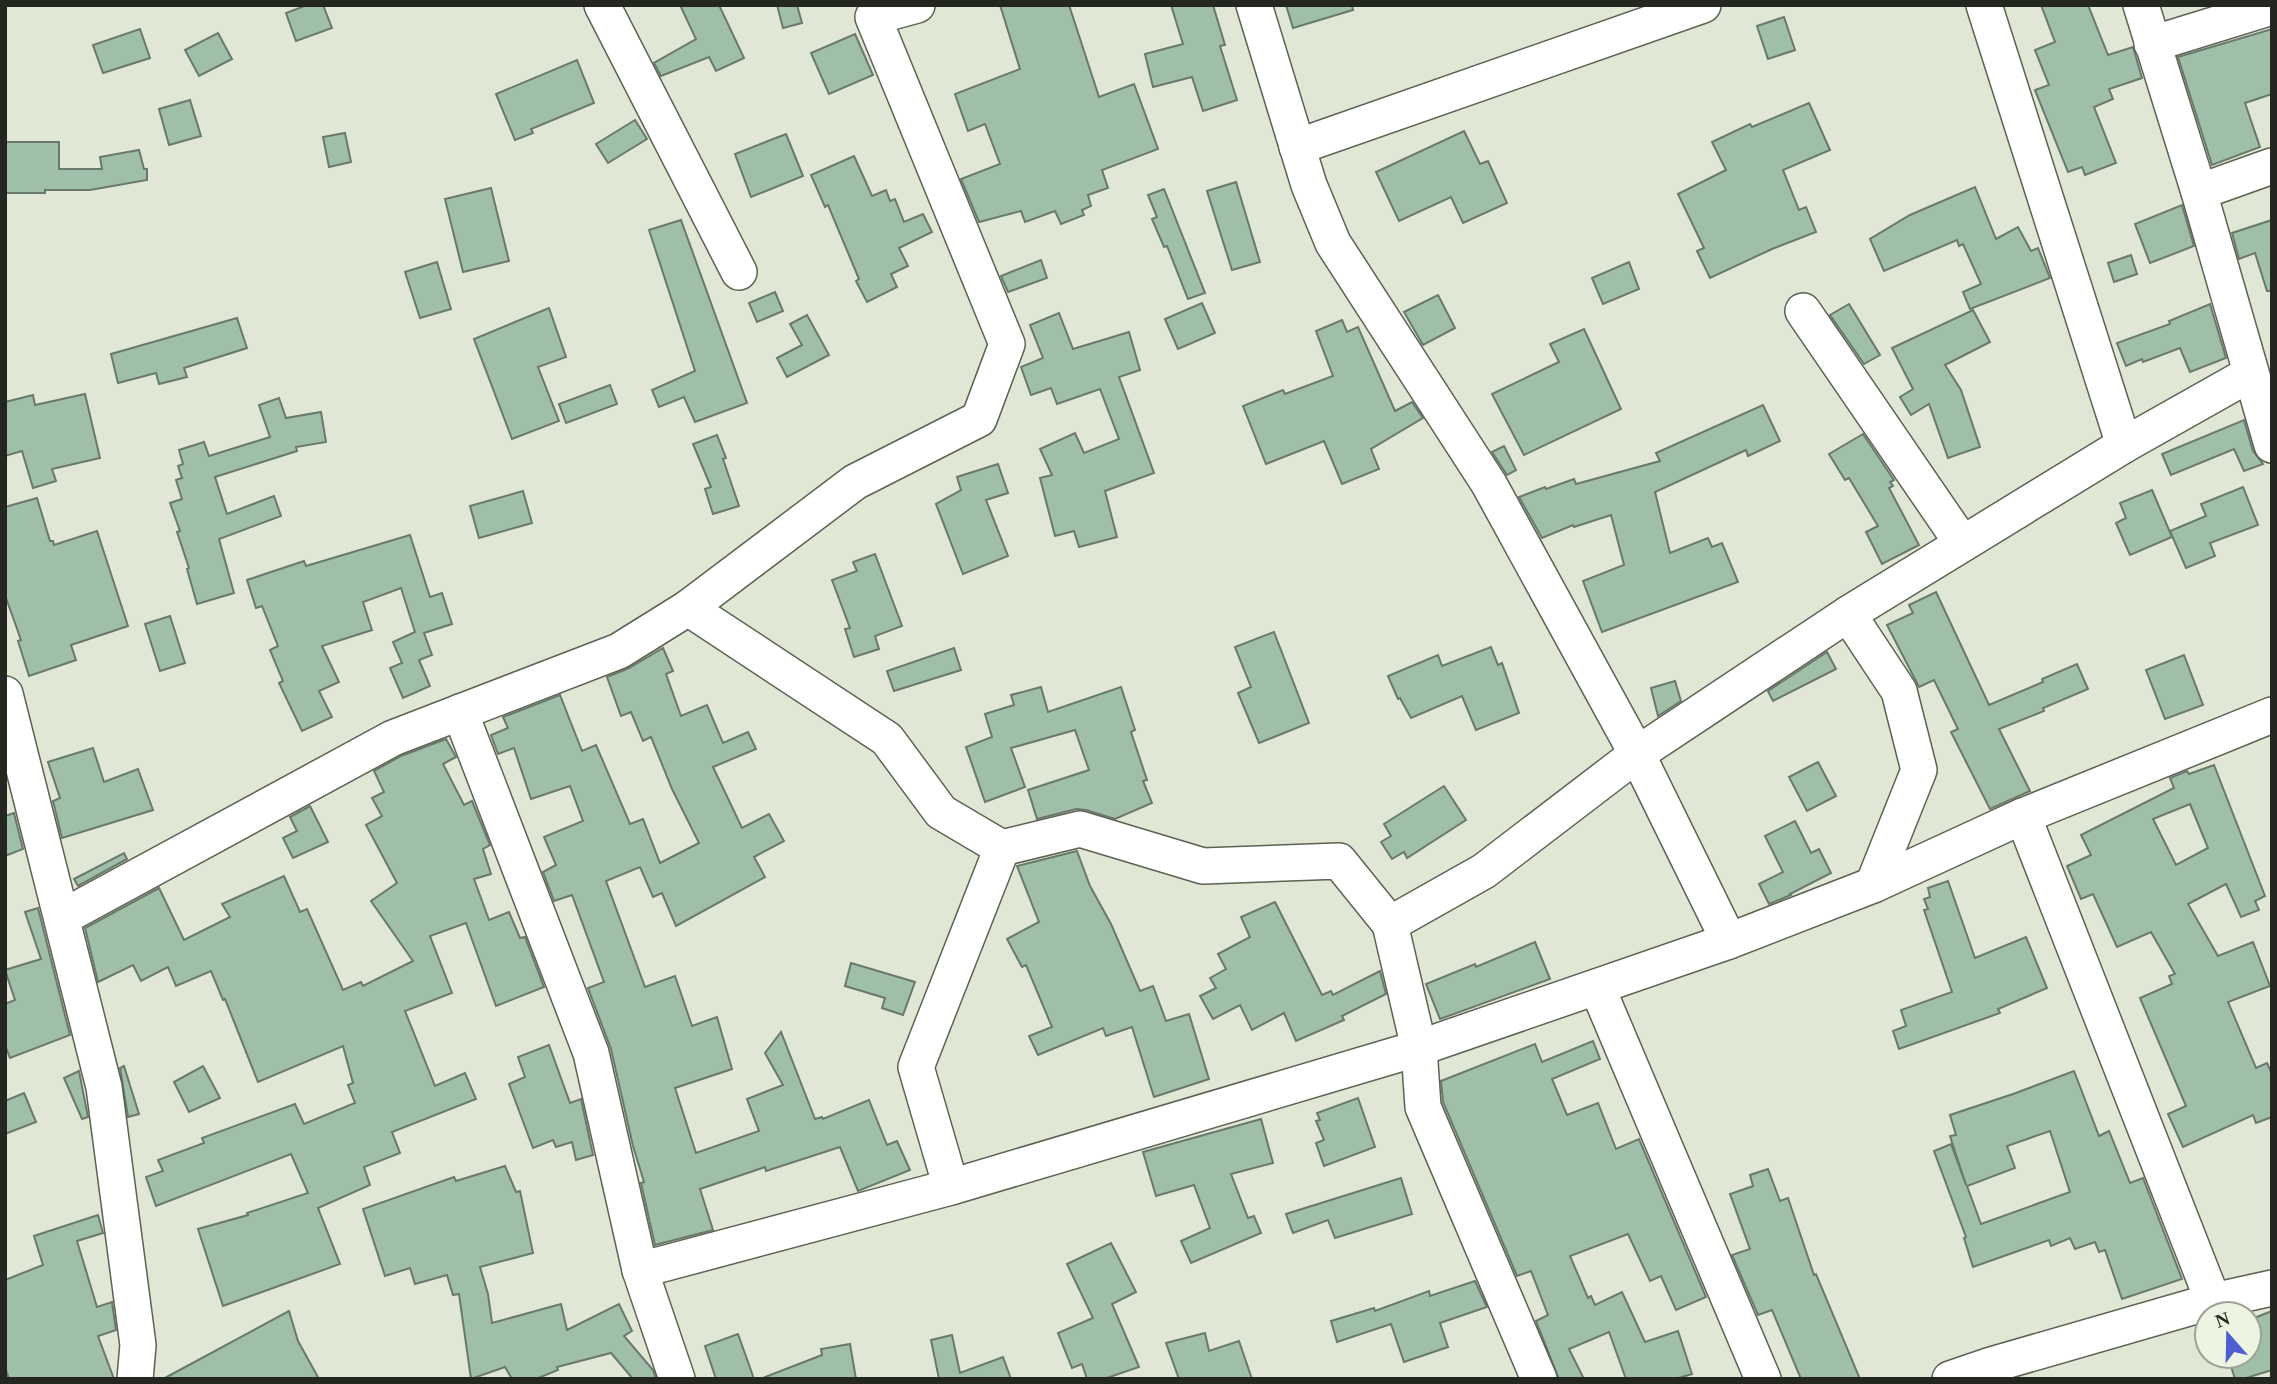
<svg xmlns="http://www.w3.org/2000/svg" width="2277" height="1384" font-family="Georgia,serif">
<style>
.building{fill:#a0bfa8;stroke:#69796d;stroke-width:2;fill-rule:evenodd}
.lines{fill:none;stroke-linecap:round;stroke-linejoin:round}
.minor-casing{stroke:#5d6252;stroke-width:38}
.minor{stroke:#fff;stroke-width:35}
</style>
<rect width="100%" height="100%" fill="#e0e7d4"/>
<!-- building -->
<g class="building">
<polygon points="307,5 323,5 332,28 296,41 286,13"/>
<polygon points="680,5 719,5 744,58 716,71 709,57 661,76 654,63 696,39"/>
<polygon points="777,5 797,5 802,23 783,28"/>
<polygon points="1000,5 1069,5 1099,97 1134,84 1158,149 1102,170 1108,188 1088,195 1091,206 1082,210 1084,215 1061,224 1055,211 1025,222 1021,211 979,222 961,179 1000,164 985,124 968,131 955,94 1020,69"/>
<polygon points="1171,5 1213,5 1225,45 1220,46 1237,100 1203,111 1192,77 1153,87 1145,54 1183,44"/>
<polygon points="1286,5 1352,5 1353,10 1293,28"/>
<polygon points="2041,5 2088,5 2108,55 2133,47 2142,78 2109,89 2113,99 2094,107 2116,163 2085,175 2082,167 2068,172 2035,90 2049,85 2035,50 2055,42"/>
<polygon points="1784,17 1795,50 1768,59 1757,26"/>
<polygon points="140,29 150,58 103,73 93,45"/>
<polygon points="2272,29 2272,94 2245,103 2260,147 2212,165 2178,57"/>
<polygon points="218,33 232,59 199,76 185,50"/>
<polygon points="855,34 873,75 829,94 811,53"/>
<polygon points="577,60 594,103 531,129 533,133 515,140 496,94"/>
<polygon points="190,100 201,136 169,145 159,109"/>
<polygon points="1809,103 1830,150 1783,170 1799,210 1806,207 1816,232 1772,249 1710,278 1697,251 1704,248 1678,194 1726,170 1712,142 1750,124 1752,127"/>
<polygon points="635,120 647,139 608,163 596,144"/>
<polygon points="1464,131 1480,164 1488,161 1507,203 1463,223 1451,197 1399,221 1376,172"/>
<polygon points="345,133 351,162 329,167 323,137"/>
<polygon points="786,134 803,176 751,197 735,154"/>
<polygon points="5,142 59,142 59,169 102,169 100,157 139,150 144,169 147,169 147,180 90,190 45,190 45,193 5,193"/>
<polygon points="854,156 872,196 886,190 890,201 895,199 904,222 923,214 932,232 899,248 908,266 891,274 897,287 867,302 856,281 859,279 828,205 825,207 811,175"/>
<polygon points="1236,182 1260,262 1232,270 1207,191"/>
<polygon points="1975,187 1996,239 2018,227 2031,251 2038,248 2050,278 1970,309 1963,292 1981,284 1963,244 1959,246 1957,240 1884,271 1870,239 1910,215"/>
<polygon points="491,188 509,261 463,272 445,199"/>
<polygon points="1164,189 1205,293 1188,299 1167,246 1164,247 1152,219 1157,217 1148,195"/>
<polygon points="2182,205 2194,246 2150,263 2135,224"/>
<polygon points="681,220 747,403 695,422 684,397 659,407 652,390 695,371 649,230"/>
<polygon points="2272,220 2272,291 2267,291 2255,253 2239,259 2232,233"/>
<polygon points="2131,255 2137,274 2114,282 2108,263"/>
<polygon points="1041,260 1047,278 1008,292 1001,276"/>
<polygon points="437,262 451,309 420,318 405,272"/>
<polygon points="1629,262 1639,289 1603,304 1592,278"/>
<polygon points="775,292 783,311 757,322 749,303"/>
<polygon points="1438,295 1455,328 1423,345 1404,312"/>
<polygon points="1202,303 1215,333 1178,349 1165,319"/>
<polygon points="1849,304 1880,355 1864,364 1830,315"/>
<polygon points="2210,304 2226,358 2190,372 2180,348 2143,362 2142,359 2126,366 2117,343 2170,324 2169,321"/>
<polygon points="549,308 566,357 538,367 559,421 512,439 474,339"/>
<polygon points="1973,310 1990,342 1945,365 1961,390 1980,447 1948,458 1929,404 1911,415 1900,397 1913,389 1892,348"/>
<polygon points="1059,313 1073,349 1129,332 1140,370 1119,377 1154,473 1105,491 1117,537 1079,547 1074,531 1055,536 1040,478 1052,475 1040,449 1075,433 1084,453 1119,439 1100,389 1057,404 1051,388 1031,395 1021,367 1043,358 1030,325"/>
<polygon points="807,315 829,355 787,377 777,358 802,345 790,324"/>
<polygon points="237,318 247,348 184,368 187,377 159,384 156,373 118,383 111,354"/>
<polygon points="1342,320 1347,332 1358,327 1395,411 1412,402 1423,418 1371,449 1379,469 1342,484 1324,441 1266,464 1243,406 1283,390 1285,394 1333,376 1316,331"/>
<polygon points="1584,329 1621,409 1524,455 1492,394 1559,362 1550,344"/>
<polygon points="610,385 617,404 566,423 559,404"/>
<polygon points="85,394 100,458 52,469 56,481 33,488 22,451 5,456 5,402 33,395 35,405"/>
<polygon points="279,398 286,418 321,412 326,442 296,447 297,451 215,477 227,514 274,496 281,516 219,539 234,593 197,604 187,569 189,568 177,532 180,531 170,503 182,499 176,480 182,478 178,466 183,464 179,450 204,442 209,456 270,437 259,405"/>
<polygon points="1763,405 1780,441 1748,456 1746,450 1655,492 1670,553 1708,538 1712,547 1722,543 1738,582 1602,632 1583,581 1624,565 1611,515 1574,527 1573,525 1542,538 1519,497 1545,487 1546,489 1574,479 1576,484 1660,461 1656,453"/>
<polygon points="2244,420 2253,451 2263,464 2244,471 2234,449 2171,475 2162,454"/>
<polygon points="1863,434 1894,480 1890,482 1893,486 1889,488 1919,545 1882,564 1866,532 1878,526 1849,478 1845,480 1829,454"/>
<polygon points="717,435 726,458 723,459 739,506 713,514 705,489 711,487 693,444"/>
<polygon points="1504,446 1516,470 1507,475 1492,452"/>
<polygon points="998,464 1008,493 986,500 1008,556 963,574 936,504 961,490 957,477"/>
<polygon points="2243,487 2258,525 2210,543 2215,556 2186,568 2170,531 2206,516 2201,504"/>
<polygon points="2152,490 2172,537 2130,555 2116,523 2126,518 2120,503"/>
<polygon points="523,491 532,523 479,538 470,506"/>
<polygon points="37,498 50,541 53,541 54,545 97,531 128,626 71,645 76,660 29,676 18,641 21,640 5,595 5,507"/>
<polygon points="410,535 430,597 442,593 452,624 424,633 432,655 419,660 430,686 403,698 390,668 402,663 393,642 415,632 401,588 363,602 372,630 322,646 339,682 319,691 332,717 302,731 279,683 283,681 270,650 278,646 262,606 256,608 247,580 304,561 306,566"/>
<polygon points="875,554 902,626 875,636 879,649 854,657 845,629 850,628 832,580 857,571 853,562"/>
<polygon points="1936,592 1989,705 2043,682 2042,679 2077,664 2088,689 2043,708 2044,711 1999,729 2030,791 1990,809 1951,732 1958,729 1934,680 1919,687 1887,625 1913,613 1909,605"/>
<polygon points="170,616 185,663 160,671 145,624"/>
<polygon points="1274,632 1309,723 1259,743 1238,693 1251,687 1235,647"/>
<polygon points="1491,647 1498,665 1502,663 1519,713 1476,730 1462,696 1411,718 1400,698 1398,699 1388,676 1438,655 1442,666"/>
<polygon points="663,648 673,671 666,674 681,716 707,705 723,743 748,732 756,749 713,767 742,828 769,814 784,841 754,857 765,877 676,926 662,893 653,897 640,867 606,881 645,987 675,976 692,1026 717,1017 732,1069 675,1088 696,1153 759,1131 747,1099 783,1085 765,1053 781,1032 815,1119 822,1117 823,1119 869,1100 887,1145 897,1141 910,1170 858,1191 840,1147 766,1171 765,1167 700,1189 713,1230 655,1245 641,1183 644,1182 633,1146 611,1049 588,988 604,982 572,895 554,901 543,872 556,865 544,837 583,821 570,786 531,799 514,748 498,754 491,735 508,728 503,717 560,695 582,751 596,745 630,824 643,819 660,863 699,843 672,789 651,737 643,741 631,712 621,716 607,677 629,668"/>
<polygon points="954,648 961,670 894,691 887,671"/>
<polygon points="1827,652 1836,669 1773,701 1768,691"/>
<polygon points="2184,655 2203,705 2165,719 2146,670"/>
<polygon points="1675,681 1681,701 1658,716 1651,688"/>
<polygon points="1041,687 1048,712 1121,687 1135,730 1131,732 1147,780 1143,781 1152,803 1115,819 1086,810 1076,809 1037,819 1028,790 1089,770 1075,730 1011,748 1025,787 985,802 966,747 992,737 985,714 1014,705 1011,695"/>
<polygon points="446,739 456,757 443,764 464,805 472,801 490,845 483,849 491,874 474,879 489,920 509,912 520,938 525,937 544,987 496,1006 466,923 430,936 452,993 405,1011 435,1086 465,1073 476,1099 392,1132 400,1153 364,1167 370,1185 318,1208 340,1264 223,1306 198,1229 248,1215 247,1213 308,1193 291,1154 156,1206 146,1177 163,1171 158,1160 204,1143 202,1138 295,1104 304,1124 355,1103 348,1085 353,1083 343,1046 258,1082 225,999 223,1000 211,971 176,986 168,967 141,981 133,965 98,982 85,928 159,888 184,940 230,917 222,904 284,876 300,912 307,909 343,990 361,982 363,986 413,961 371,901 397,883 366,825 382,816 372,798 384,792 374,771 401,756"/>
<polygon points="93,748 104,782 138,769 153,810 62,838 53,801 60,798 48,762"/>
<polygon points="1818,762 1836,796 1807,811 1789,777"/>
<path d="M2214,765L2265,896L2255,901L2259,910L2241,917L2226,884L2188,904L2218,956L2253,942L2270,986L2228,1002L2256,1068L2267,1063L2272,1074V1117L2256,1123L2253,1115L2183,1147L2168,1114L2186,1106L2140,998L2172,984L2169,976L2175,974L2151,932L2117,947L2093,894L2081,899L2067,866L2091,855L2081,835L2174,788L2170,778L2187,771L2189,774ZM2190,804L2208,848L2176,865L2153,819Z"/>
<polygon points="1444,786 1466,820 1407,858 1404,852 1392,859 1381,842 1391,836 1384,824"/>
<polygon points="310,806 328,842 293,858 283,838 297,831 290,817"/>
<polygon points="14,813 23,849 5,856 5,816"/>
<polygon points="1795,821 1811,853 1819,849 1831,873 1790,894 1791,895 1769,904 1759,884 1783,872 1765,836"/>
<polygon points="1077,851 1090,886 1111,924 1140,991 1153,986 1166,1021 1189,1014 1209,1079 1154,1097 1132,1027 1106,1036 1103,1028 1038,1055 1029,1036 1052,1027 1026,965 1022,967 1007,939 1039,922 1017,866"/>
<polygon points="124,853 127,859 78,886 74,879"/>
<polygon points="1948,881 1975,958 2026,937 2047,988 1998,1009 2000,1013 1899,1049 1893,1031 1906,1026 1901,1010 1952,992 1924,910 1928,909 1924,899 1930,897 1928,888"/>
<polygon points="1275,902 1322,995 1331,991 1333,995 1380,971 1386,994 1342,1016 1344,1020 1296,1041 1284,1013 1252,1030 1240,1005 1213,1019 1200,996 1216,988 1210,978 1226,969 1218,954 1250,937 1241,917"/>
<polygon points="38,908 70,1035 10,1058 5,1045 5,1004 15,1000 5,970 41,959 25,912"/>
<polygon points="1535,942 1550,979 1440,1019 1426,984 1475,964 1476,967"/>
<polygon points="851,963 915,982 903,1015 882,1008 885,998 845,986"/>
<polygon points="1593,1041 1600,1059 1552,1079 1567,1115 1598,1103 1616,1149 1639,1139 1706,1297 1676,1310 1661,1276 1650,1281 1628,1234 1570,1256 1588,1298 1591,1296 1595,1305 1622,1292 1645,1342 1678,1331 1692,1374 1675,1379 1626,1379 1609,1332 1569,1349 1584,1379 1559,1379 1536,1321 1548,1315 1531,1271 1517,1276 1443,1102 1441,1081 1535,1044 1542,1062"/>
<polygon points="549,1045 570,1103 581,1099 593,1155 576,1160 572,1142 556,1147 553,1140 533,1148 509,1084 525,1077 518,1057"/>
<polygon points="124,1066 139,1114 128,1117 120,1068"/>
<polygon points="203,1066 220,1098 189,1112 174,1082"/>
<polygon points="79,1071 88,1117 82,1119 64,1078"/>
<path d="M2074,1071L2099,1136L2109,1131L2130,1183L2143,1178L2182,1279L2122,1299L2105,1250L2099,1252L2095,1242L2075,1249L2070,1238L2051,1246L2049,1240L1973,1267L1964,1238L1966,1237L1934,1151L1951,1144L1966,1185L1950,1136L1956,1135L1950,1115L2016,1093ZM2050,1131L2070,1192L1981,1224L1967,1186L2015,1168L2007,1146Z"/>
<polygon points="24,1093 36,1122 5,1134 5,1101"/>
<polygon points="1358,1098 1375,1147 1324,1166 1316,1143 1324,1140 1316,1121 1320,1120 1317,1113"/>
<polygon points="1261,1119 1273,1163 1231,1174 1248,1218 1254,1216 1261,1233 1191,1263 1181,1241 1210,1228 1194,1185 1156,1196 1143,1152"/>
<polygon points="505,1166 516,1192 520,1191 533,1253 480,1267 488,1294 492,1323 561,1304 567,1330 619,1304 632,1331 624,1336 653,1370 656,1379 633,1379 611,1353 557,1367 558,1370 536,1379 512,1379 505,1367 471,1379 459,1294 453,1295 447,1275 415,1284 410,1268 385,1276 363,1209 454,1177 456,1181"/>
<polygon points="1768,1169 1780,1201 1788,1198 1814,1275 1816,1274 1860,1379 1801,1379 1772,1310 1758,1315 1732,1255 1750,1249 1730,1194 1753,1186 1750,1175"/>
<polygon points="1401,1178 1412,1214 1335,1238 1328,1220 1293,1233 1286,1214"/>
<polygon points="98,1215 103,1233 77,1241 97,1307 112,1302 116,1330 98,1336 114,1379 9,1379 5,1367 5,1280 43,1265 34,1236"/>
<polygon points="1111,1243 1136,1292 1112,1304 1139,1367 1104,1379 1087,1379 1082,1364 1072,1368 1058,1333 1093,1318 1067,1264"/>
<polygon points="1475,1281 1487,1307 1440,1323 1448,1347 1404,1362 1391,1324 1337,1342 1331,1321 1374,1308 1375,1311 1429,1291 1430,1296"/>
<polygon points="289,1311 298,1341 319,1379 163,1379"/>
<polygon points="2272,1311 2272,1370 2243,1379 2235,1379 2230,1363 2249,1357 2249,1320"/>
<polygon points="1205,1333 1209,1351 1239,1341 1252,1379 1179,1379 1166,1343"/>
<polygon points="738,1334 754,1379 716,1379 705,1346"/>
<polygon points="952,1335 960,1373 1003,1357 1011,1379 939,1379 931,1340"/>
<polygon points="850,1344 856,1379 766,1379 765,1377 822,1355 821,1349"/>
</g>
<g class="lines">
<!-- minor casing -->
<g class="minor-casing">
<g id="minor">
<polyline points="602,5 739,272"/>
<polyline points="1254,5 1309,185 1333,243 1489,484 1637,754 1729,941"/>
<polyline points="1984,5 2124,445"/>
<polyline points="2141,5 2199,192"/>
<polyline points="2152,44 2272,7"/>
<polyline points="1297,147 1703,5"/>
<polyline points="2272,166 2199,192 2272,445"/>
<polyline points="1803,311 1962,543"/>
<polyline points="688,608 855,482 979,419 1007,344 873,17 917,5"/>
<polyline points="1848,614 1899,691 1919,770 1873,885"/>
<polyline points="5,694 104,1087 138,1345 135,1379"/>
<polyline points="460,712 591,1053 640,1270 677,1379"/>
<polyline points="2023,816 2213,1301"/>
<polyline points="1002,848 1080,829 1203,866 1339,861 1390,924"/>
<polyline points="63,917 393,738 619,651 688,608 887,739 941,812 1002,848 916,1067 951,1187"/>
<polyline points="1597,987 1763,1379"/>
<polyline points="640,1270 951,1187 1419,1048 1729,941 1873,885 2023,816 2272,715"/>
<polyline points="1539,1379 1423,1107 1419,1048 1390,924 1484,871 1637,754 1848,614 2124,445 2250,374"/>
<polyline points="1950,1379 1991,1365 2213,1301 2272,1288"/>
</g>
</g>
<!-- minor -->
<use href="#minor" class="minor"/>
</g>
<!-- border -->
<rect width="2277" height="1384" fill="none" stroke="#242720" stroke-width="14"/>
<!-- north arrow -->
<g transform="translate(2228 1335) rotate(340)"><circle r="33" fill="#edf4e1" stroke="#9da294" stroke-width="2"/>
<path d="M0-5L12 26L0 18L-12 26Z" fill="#4d5dd2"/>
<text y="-10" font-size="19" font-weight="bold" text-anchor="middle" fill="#242720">N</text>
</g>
</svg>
